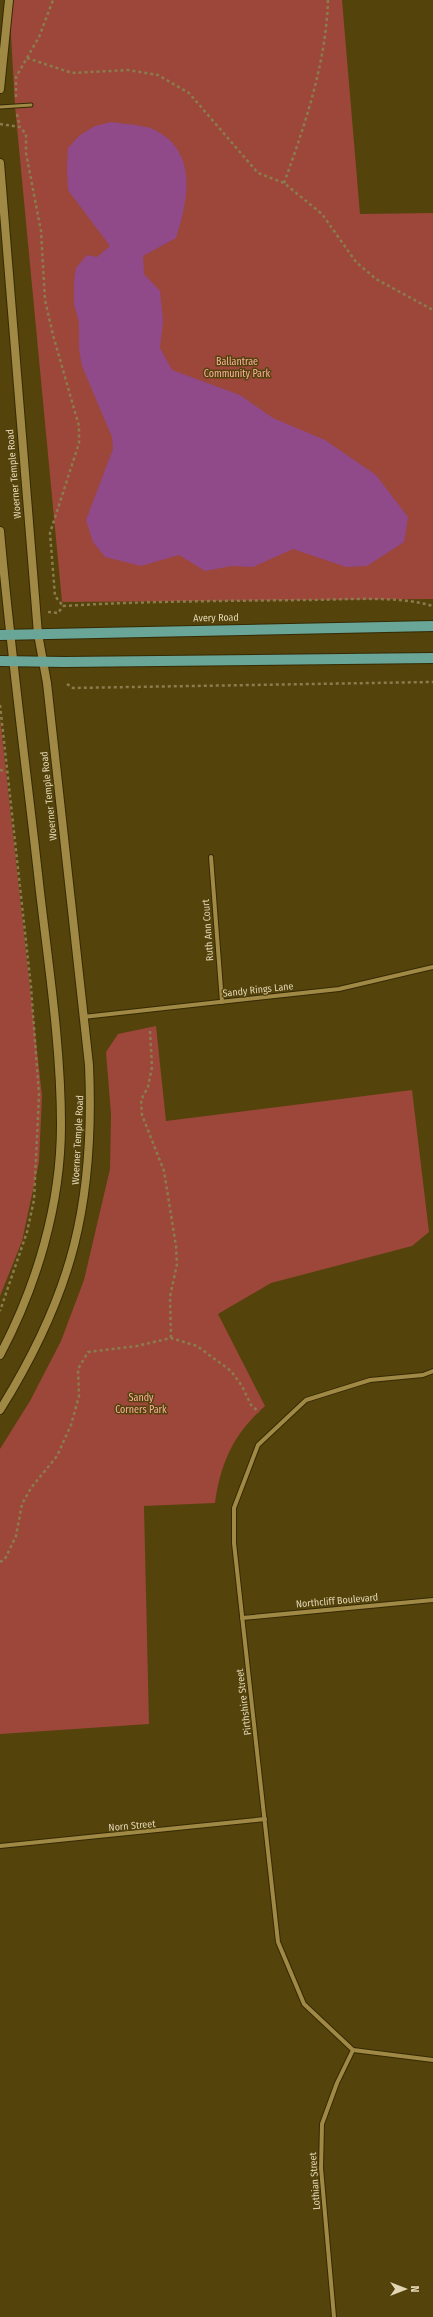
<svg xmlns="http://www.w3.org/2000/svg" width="433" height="2317" font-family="'Fira Sans Condensed',sans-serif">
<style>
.green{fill:#9c473a}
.water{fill:#904989}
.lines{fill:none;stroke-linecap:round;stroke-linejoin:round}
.lane-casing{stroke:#352a04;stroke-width:5}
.street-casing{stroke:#352a04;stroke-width:6}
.secondary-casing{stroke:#352a04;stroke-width:10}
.primary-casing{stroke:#352a04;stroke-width:12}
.path{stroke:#8b7c4d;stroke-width:2.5;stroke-dasharray:3 3;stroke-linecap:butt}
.lane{stroke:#a08845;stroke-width:3}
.street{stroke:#a08845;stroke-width:4}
.secondary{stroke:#a08845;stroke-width:8}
.primary{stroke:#69a697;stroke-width:10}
.labels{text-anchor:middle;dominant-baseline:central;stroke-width:3;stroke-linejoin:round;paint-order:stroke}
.park-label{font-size:10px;fill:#fcaea0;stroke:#54430b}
.street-label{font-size:10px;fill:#e2d6b5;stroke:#54430b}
</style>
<rect width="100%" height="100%" fill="#54430b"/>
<!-- green -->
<g class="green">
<polygon points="9,0 342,0 360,214 433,213 433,599 62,602 15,106"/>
<polygon points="0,718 42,1096 39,1162 22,1241 0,1296"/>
<path d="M156,1026L166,1121L412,1090L429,1232L412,1246L271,1283L218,1314L265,1406C234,1434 221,1461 215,1503L144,1506L149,1724L0,1734V1449L30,1401L61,1341L84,1280L110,1169L111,1114L106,1052L118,1034Z"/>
</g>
<!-- water -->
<path class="water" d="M111,122C123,124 147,125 157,131C198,154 188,200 176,238L143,256L144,274L160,291L163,321L160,348L172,370L240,395L273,418L325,440L376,475L408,517L404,542L367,566L346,567L293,549L253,567L232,566L205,571L179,555L141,566L105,557L93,542L86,520L113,449L112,437L82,366L79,349V322L74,304V282L76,268L87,255L97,257L110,246L68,190L67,168L68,148L80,135L95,126Z"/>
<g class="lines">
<!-- lane casing -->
<g class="lane-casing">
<polyline id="lane" points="0,107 31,105"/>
</g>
<!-- street casing -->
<g class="street-casing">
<g id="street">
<polyline points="211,857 222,1002"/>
<polyline points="83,1017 339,989 433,967"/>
<polyline points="433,1371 423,1375 370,1380 306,1400 258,1445 234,1508 234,1543 278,1942 304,2004 353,2050 433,2060"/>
<polyline points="242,1618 433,1600"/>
<polyline points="0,1846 265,1819"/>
<polyline points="334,2317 321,2168 322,2124 337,2083 353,2050"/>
</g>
</g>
<!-- secondary casing -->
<g class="secondary-casing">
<g id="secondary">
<polyline points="0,89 9,0"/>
<path d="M0,163L38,634L47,683L89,1065C95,1202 73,1293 0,1410"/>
<path d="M0,531C10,645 25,759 38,874C47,957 61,1041 61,1125C61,1204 37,1285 0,1355"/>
</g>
</g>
<!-- primary casing -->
<g class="primary-casing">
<g id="primary">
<polyline points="0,635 433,626"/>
<polyline points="0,661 64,662 433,658"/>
</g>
</g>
<!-- path -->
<g class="path">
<polyline points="27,58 72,73 128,70 158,75 189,93 258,173 284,183 322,214 356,262 376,279 433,310"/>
<polyline points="16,97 16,77 39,37 53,0"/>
<polyline points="17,114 20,127"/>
<polyline points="0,124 20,127 26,134 26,153 41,231 45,300 53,335 79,426 79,443 50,533 55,596 63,606"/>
<path d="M284,183C305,125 326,63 328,0"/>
<path d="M63,606C144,601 225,601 306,600C345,600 396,595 433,606"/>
<polyline points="48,612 58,613 63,606"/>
<polyline points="67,684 73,688 433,682"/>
<polyline points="0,705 31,987 39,1095 34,1200 27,1232 0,1311"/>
<polyline points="0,770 6,771"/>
<polyline points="150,1031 152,1067 148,1087 141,1100 142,1115 164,1171 176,1246 177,1264 170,1297 171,1338"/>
<polyline points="0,1562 5,1559 16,1536 22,1504 31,1488 57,1456 71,1425 79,1396 78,1369 88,1352 137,1346 171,1338 197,1346 231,1371 242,1386 251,1405 259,1412"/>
</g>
<!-- lane -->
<use href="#lane" class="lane"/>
<!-- street -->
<use href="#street" class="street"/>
<!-- secondary -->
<use href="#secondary" class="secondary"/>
<!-- primary -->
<use href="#primary" class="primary"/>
</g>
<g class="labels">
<!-- park labels -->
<g class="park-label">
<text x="237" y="362">Ballantrae<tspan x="237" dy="12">Community Park</tspan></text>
<text x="141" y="1398">Sandy<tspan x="141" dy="12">Corners Park</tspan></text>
</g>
<!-- street labels -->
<g class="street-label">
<text transform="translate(14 474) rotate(-95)">Woerner Temple Road</text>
<text transform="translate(216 618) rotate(-1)">Avery Road</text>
<text transform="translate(49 796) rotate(-96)">Woerner Temple Road</text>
<text transform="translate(208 930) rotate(-94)">Ruth Ann Court</text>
<text transform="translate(258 990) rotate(-6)">Sandy Rings Lane</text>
<text transform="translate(78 1140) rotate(-87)">Woerner Temple Road</text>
<text transform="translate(337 1601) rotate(-5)">Northcliff Boulevard</text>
<text transform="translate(244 1702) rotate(-97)">Pirthshire Street</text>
<text transform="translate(132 1826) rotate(-5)">Norn Street</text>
<text transform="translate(315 2181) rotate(-94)">Lothian Street</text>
</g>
</g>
<!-- north arrow -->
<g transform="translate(405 2289) rotate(90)" stroke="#54430b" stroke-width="3" paint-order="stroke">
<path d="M0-3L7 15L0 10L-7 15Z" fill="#e2d6b5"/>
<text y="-6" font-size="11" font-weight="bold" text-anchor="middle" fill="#e2d6b5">N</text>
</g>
</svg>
